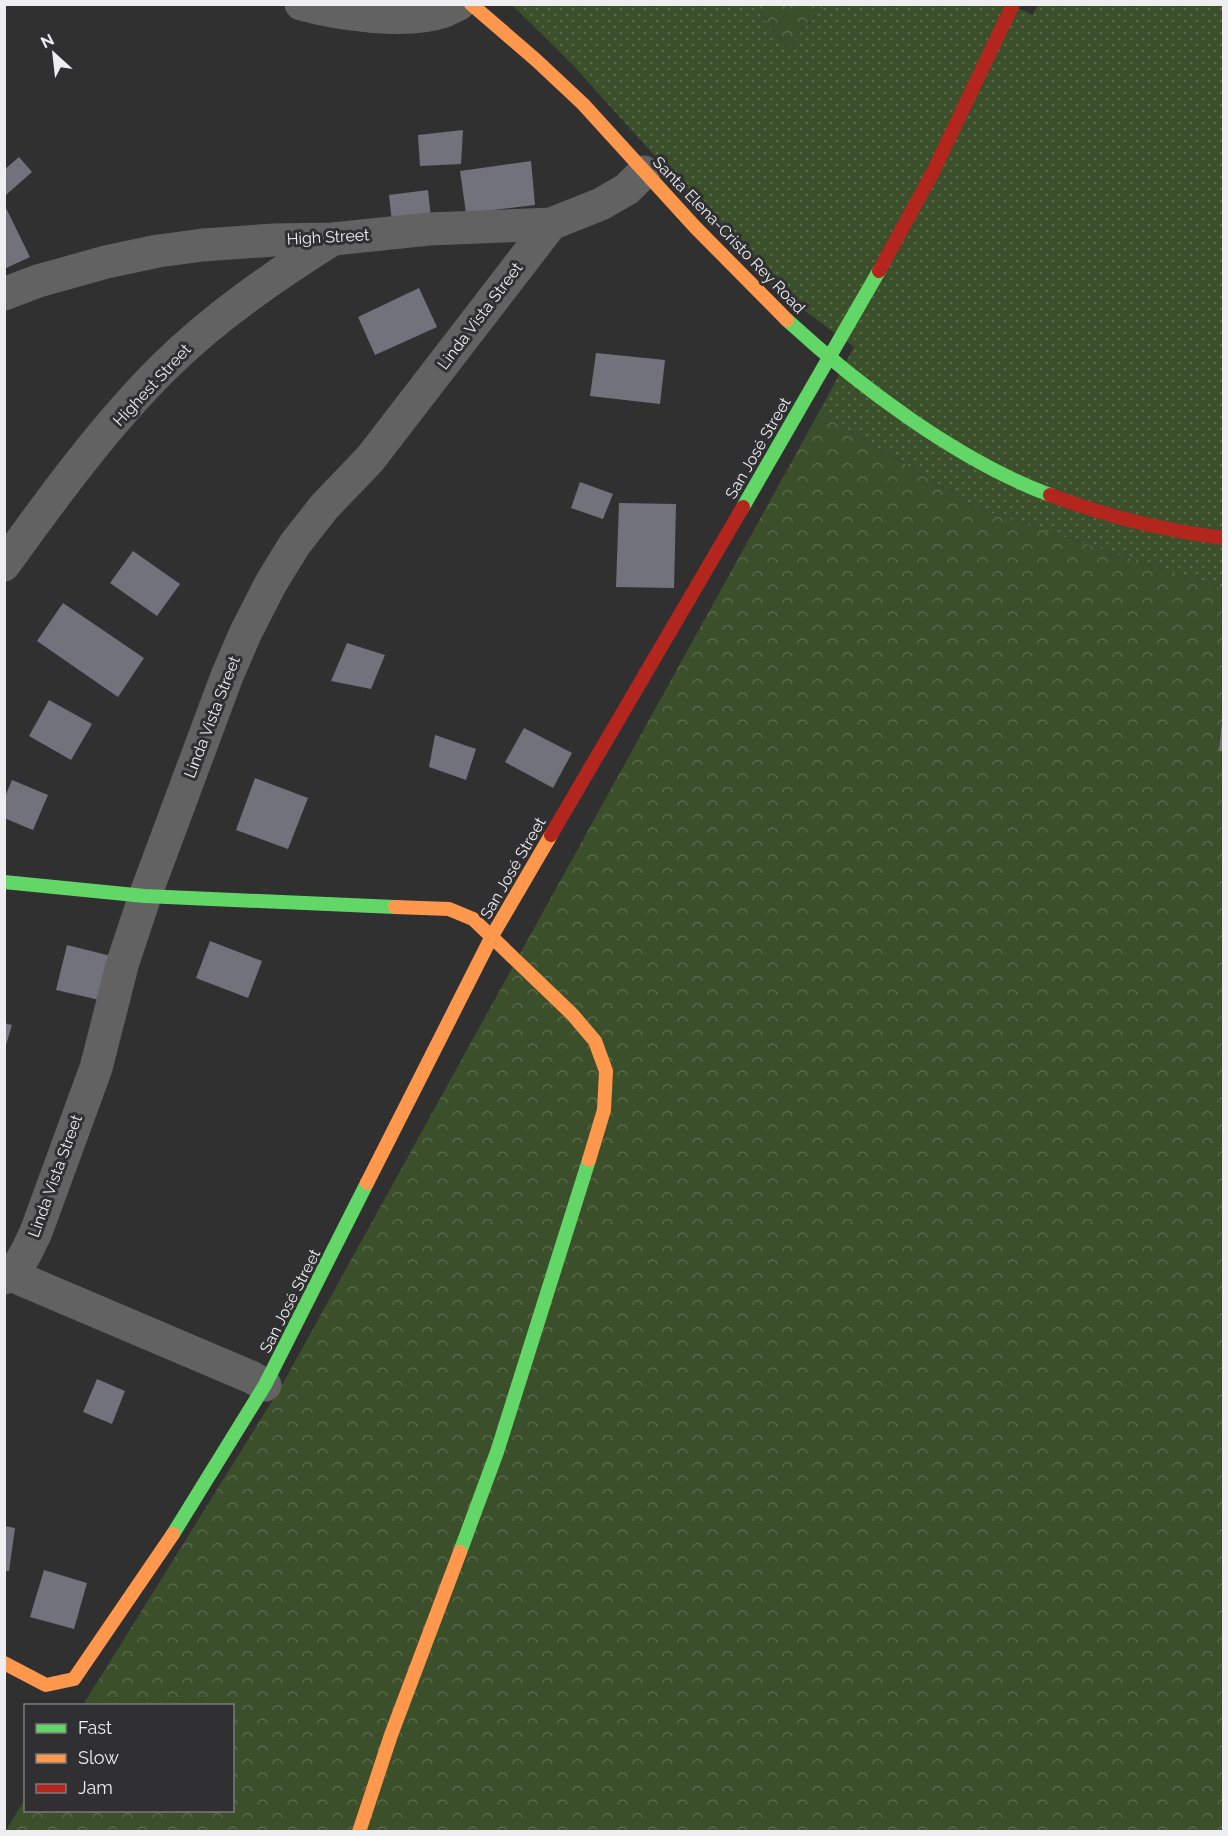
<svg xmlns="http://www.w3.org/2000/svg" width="1228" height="1836" font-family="Raleway,sans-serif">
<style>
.grass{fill:url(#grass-dots)}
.forest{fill:url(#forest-crowns)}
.building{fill:#71727c}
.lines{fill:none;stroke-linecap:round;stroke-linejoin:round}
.street{stroke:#626262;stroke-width:33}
.fast{stroke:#63d668;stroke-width:14}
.slow{stroke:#ff974d;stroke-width:14}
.jam{stroke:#b3261e;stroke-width:14}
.labels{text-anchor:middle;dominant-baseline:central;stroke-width:6;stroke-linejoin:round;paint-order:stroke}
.street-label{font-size:16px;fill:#eeedef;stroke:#302f32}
</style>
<defs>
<pattern id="grass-dots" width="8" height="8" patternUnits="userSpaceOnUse" patternTransform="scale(1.5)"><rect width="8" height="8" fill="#3b4f2b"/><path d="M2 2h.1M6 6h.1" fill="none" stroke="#58694a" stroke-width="1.8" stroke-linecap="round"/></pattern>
<pattern id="forest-crowns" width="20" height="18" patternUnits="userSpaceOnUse" patternTransform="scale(1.5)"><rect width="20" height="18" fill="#3b4f2b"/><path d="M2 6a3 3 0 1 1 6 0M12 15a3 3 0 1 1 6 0" fill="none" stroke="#58694a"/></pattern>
</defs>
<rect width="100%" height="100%" fill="#303031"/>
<!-- grass -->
<polygon class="grass" points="1009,4 1032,15 1038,5 1223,5 1223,589 979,509 819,412 854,347 776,290 571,63 512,5 752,5 788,47 825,5"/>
<!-- forest -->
<g class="forest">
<polygon points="752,5 825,5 788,47"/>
<polygon points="819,412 979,509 1223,589 1223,1831 5,1832 25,1799 26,1810 232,1810 232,1706 83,1705 282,1385"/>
</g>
<!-- building -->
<g class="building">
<polygon points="463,130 461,164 420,166 418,135"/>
<polygon points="19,157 32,172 6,195 4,170"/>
<polygon points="531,161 535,205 466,213 460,171"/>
<polygon points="428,190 431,218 392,223 389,195"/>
<polygon points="4,204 30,257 4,269"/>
<polygon points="419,288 437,327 375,355 358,317"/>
<polygon points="596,353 665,360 660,404 590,396"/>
<polygon points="580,482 613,494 603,519 571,508"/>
<polygon points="619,503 676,504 674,588 616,587"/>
<polygon points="133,551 180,584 157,616 110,583"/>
<polygon points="63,603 144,658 118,697 37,641"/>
<polygon points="347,643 385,655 371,689 331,681"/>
<polygon points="49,700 92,724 71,760 29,736"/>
<polygon points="1222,722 1224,722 1224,751 1219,751"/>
<polygon points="524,728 572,753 553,788 505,762"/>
<polygon points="435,735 476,749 466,780 429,767"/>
<polygon points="255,778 308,798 288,849 236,830"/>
<polygon points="12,780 48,795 33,830 4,818 4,799"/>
<polygon points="210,941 262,961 248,998 196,978"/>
<polygon points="67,945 115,957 104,1001 56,990"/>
<polygon points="4,1023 12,1025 5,1048 4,1048"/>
<polygon points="97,1379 125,1391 112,1424 83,1412"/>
<polygon points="4,1526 15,1528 9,1571 4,1571"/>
<polygon points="44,1570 87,1583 74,1629 30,1617"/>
</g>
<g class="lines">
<!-- street -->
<g class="street">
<path d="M301,4C336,14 407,24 442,12C447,10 453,7 459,4"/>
<polyline points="4,294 38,281 106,262 158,251 203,245 274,240 333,239 429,229 551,224 601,204 627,189 644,172"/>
<path d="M4,565C52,498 107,423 165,366C216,316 273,277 333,239"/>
<polyline points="11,1275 251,1377 265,1385"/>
<path d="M4,1278C20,1270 28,1248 36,1232L96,1068L123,962L145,896L227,676L245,634L271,583L295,544L324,507L370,459L551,224"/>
</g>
<!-- fast -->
<g class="fast">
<path d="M787,320C860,387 957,460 1050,495"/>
<polyline points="743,507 879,271"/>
<polyline points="4,882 145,896 395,907"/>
<polyline points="173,1534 265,1385 367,1183"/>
<polyline points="460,1552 497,1452 589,1160"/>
</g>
<!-- slow -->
<g class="slow">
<polyline points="471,4 536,60 583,104 695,227 787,320"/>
<polyline points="395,907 449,909 473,919 572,1014 595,1041 606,1071 604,1110 589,1160"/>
<polyline points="367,1183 492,936 551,835"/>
<polyline points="4,1663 46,1685 74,1679 173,1534"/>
<polyline points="359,1832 391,1735 460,1552"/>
</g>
<!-- jam -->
<g class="jam">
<polyline points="879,271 933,172 1013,4"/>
<path d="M1050,495C1110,517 1161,530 1224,538"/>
<polyline points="551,835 743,507"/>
</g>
</g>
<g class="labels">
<!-- street labels -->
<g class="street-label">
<text transform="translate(729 235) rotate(46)">Santa Elena-Cristo Rey Road</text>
<text transform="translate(328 237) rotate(-3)">High Street</text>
<text transform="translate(480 316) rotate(-53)">Linda Vista Street</text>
<text transform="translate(152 385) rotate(-47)">Highest Street</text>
<text transform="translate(758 448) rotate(-60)">San José Street</text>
<text transform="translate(212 717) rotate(-69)">Linda Vista Street</text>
<text transform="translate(513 868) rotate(-60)">San José Street</text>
<text transform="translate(55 1176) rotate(-70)">Linda Vista Street</text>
<text transform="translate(290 1301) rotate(-63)">San José Street</text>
</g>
</g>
<!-- border -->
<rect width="1228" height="1836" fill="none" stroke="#eeedef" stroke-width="12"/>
<!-- legend -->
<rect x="24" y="1704" width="210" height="108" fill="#302f32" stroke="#7c7b7e" stroke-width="1.5"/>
<rect x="36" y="1724" width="30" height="9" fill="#63d668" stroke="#7c7b7e" stroke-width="1.5"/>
<text x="78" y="1734" font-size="18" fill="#eeedef">Fast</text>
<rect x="36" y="1754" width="30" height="9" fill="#ff974d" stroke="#7c7b7e" stroke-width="1.5"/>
<text x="78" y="1764" font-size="18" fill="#eeedef">Slow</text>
<rect x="36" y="1784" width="30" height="9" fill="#b3261e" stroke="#7c7b7e" stroke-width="1.5"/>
<text x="78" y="1794" font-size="18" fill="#eeedef">Jam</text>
<!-- north arrow -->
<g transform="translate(54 54) rotate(333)" stroke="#302f32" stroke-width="4.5" paint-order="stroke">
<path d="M0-4.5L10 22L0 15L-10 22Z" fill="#eeedef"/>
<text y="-9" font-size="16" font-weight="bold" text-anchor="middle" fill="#eeedef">N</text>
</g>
</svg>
